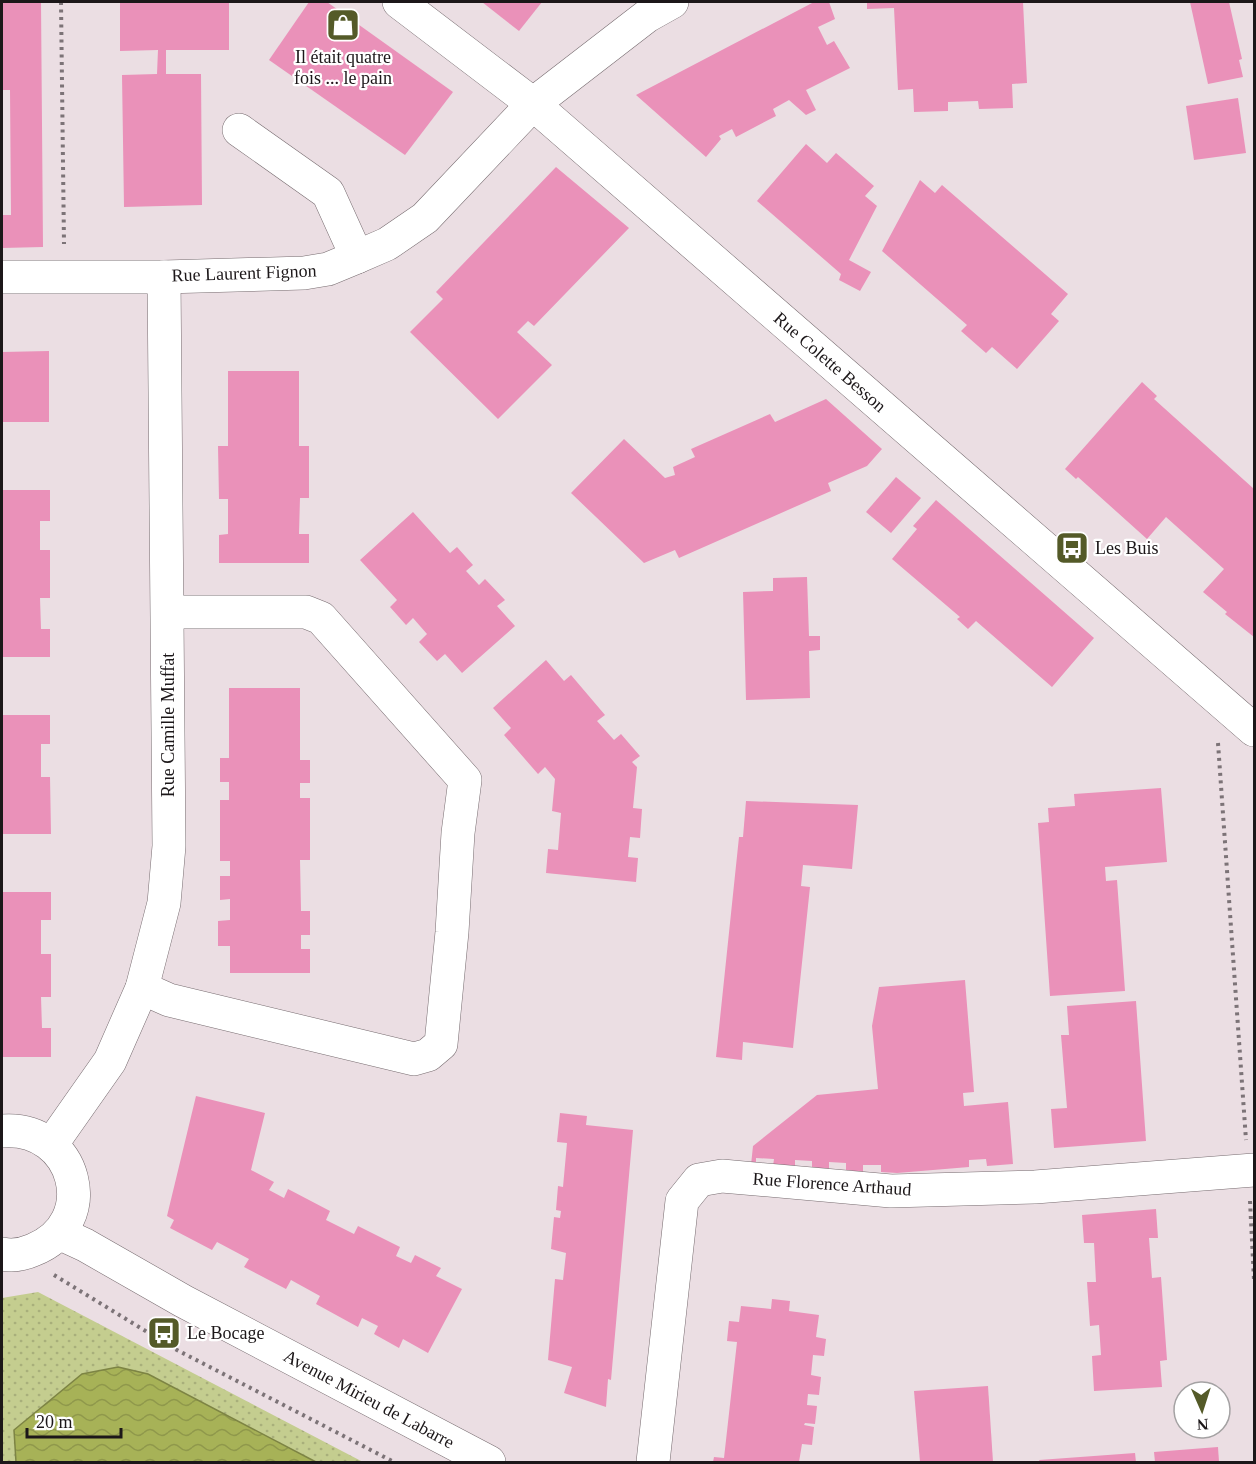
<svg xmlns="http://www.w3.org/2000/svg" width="1256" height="1464" font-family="Georgia,serif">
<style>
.grass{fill:url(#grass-dots)}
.water{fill:url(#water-waves);stroke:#7d8444;stroke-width:1.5}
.building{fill:#ea91b9}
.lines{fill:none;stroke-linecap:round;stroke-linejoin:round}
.minor-casing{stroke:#776c70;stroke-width:34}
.path{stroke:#7c7377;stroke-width:4;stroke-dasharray:3 4.5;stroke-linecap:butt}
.minor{stroke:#fff;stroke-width:33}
.labels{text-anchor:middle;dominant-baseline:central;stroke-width:4.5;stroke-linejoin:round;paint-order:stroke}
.poi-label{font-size:18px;fill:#1c1719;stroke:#fff;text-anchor:start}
.street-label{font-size:18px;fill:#1c1719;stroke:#fff}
</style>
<defs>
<pattern id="grass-dots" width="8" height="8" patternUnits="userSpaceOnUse" patternTransform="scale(1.5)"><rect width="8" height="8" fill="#c4cd8f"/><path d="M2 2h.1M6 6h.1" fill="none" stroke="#a8af7b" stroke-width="1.8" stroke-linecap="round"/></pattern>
<pattern id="water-waves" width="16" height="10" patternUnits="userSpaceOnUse" patternTransform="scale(1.5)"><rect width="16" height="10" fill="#a7b257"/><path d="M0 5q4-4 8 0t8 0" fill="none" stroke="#8f984b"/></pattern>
</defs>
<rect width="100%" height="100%" fill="#ebdee3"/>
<!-- grass -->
<polygon class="grass" points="38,1292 363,1462 2,1462 2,1298"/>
<!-- water -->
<polygon class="water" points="118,1367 148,1374 316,1462 16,1462 14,1430 82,1374"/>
<!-- building -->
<g class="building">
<polygon points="2,2 41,2 43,247 2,248 2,215 11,215 10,90 2,90"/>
<polygon points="120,2 229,2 229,50 166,50 166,74 201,74 202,205 124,207 122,75 157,74 158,50 120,51"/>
<polygon points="309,2 327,2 453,92 405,155 269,60"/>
<polygon points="482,2 542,2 519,31"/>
<polygon points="814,2 829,2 835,19 818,27 827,45 834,41 850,68 806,90 816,110 806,115 789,100 773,109 776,116 736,137 732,129 719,136 721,139 706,157 636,95"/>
<polygon points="867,2 1023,2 1027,83 1012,84 1013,108 979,109 978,101 948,102 948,111 914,112 913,89 898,90 894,8 867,9"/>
<polygon points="1190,2 1229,2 1242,59 1239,60 1243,77 1208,84"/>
<polygon points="1238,98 1246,153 1194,160 1186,106"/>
<polygon points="806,144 827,163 836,153 874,186 865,196 877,206 849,260 871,272 860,291 839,280 841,274 757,201"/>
<polygon points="556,167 629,228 534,326 528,321 517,332 552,365 498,419 410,332 443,299 436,292"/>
<polygon points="920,180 935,193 942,185 1068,294 1051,314 1059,321 1017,369 992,347 986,353 961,331 967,325 882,251"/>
<polygon points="49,351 49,422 2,422 2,352"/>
<polygon points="228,371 299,371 299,446 309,446 309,498 300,498 299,534 309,534 309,563 219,563 219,535 228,534 228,499 219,499 218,446 228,446"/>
<polygon points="1142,382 1157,396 1154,399 1254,489 1254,637 1225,614 1227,612 1203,592 1224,569 1166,517 1147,539 1078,477 1076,479 1065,469"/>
<polygon points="826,399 882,449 867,466 828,483 831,491 679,558 675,550 644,563 571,493 624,439 665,478 675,475 673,467 695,457 691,449 770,414 775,422"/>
<polygon points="896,477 921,498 891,533 866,512"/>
<polygon points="2,490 50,490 50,521 40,521 40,550 50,550 50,598 40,598 41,629 50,629 50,657 2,657"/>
<polygon points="936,500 1094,638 1052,687 976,621 968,629 957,619 960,617 892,559 917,529 913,526"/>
<polygon points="413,512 450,553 457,547 473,565 466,571 479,585 485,579 505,600 497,606 515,626 462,673 445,654 437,661 419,642 427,634 413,618 406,625 390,607 397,600 360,560"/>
<polygon points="807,577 809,636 820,636 820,650 809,651 810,698 746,700 743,592 773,591 773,578"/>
<polygon points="546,660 564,681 571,675 605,715 597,721 614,740 621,734 640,756 632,762 637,767 633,808 642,809 640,838 630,837 628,857 638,858 636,882 546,873 548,849 558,850 561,813 552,811 555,779 545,767 538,774 504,735 511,728 493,708"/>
<polygon points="229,688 300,688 300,760 310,760 310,783 300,783 300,798 310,798 310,860 300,860 301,911 310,911 310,935 301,935 301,949 310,949 310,973 230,973 230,946 218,946 218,921 230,920 230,899 220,900 220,876 230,876 230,861 220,861 220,800 229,800 229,782 220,782 220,758 229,758"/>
<polygon points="2,715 50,715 50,744 41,744 41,777 50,777 51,834 2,834"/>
<polygon points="1161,788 1167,862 1105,867 1106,881 1117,880 1125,991 1050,996 1038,823 1049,822 1048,808 1075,806 1074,794"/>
<polygon points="746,801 858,805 852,869 803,865 801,886 810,887 793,1048 743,1042 742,1060 716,1057 739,837 743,837"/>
<polygon points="2,892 51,892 51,920 41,920 41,954 51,954 51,997 41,997 42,1028 51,1028 51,1057 2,1057"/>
<polygon points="965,980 974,1092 963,1093 964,1106 1008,1102 1013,1164 987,1166 986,1159 969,1160 969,1167 897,1173 881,1172 881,1165 863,1165 863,1172 846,1170 846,1163 829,1162 829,1170 812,1168 812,1161 795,1160 795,1167 773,1166 774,1159 756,1158 756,1165 751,1165 753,1146 817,1095 878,1089 872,1026 879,987"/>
<polygon points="1136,1001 1146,1141 1054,1148 1051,1109 1067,1108 1061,1035 1069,1035 1067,1006"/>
<polygon points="196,1096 265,1113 251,1170 274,1182 269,1190 284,1198 288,1189 330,1211 326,1220 354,1234 358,1226 400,1247 396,1256 411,1263 415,1255 441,1268 436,1276 462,1289 428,1353 403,1339 399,1348 374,1334 378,1326 362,1318 358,1327 316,1304 320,1296 291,1280 286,1289 244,1267 249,1259 217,1242 212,1250 170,1228 174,1220 167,1216"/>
<polygon points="560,1113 587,1116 586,1125 633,1130 611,1380 608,1379 606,1407 564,1393 572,1367 548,1360 555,1279 563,1280 566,1253 551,1249 554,1217 560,1218 561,1211 556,1210 558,1186 563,1187 567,1143 557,1142"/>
<polygon points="1156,1209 1158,1238 1149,1238 1152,1278 1161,1277 1167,1360 1160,1361 1162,1387 1094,1391 1092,1356 1101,1355 1099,1325 1090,1326 1087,1282 1096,1282 1094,1243 1084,1243 1082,1215"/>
<polygon points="772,1299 790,1301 789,1311 819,1315 816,1337 826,1339 824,1356 813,1355 811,1375 821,1377 819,1395 808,1394 807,1405 817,1406 815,1424 805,1423 804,1425 814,1427 812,1445 802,1444 799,1462 713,1462 714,1457 724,1458 737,1342 727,1341 729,1321 739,1322 741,1306 771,1309"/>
<polygon points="988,1386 993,1462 920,1462 914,1391"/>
<polygon points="1218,1447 1219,1462 1155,1462 1154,1452"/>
<polygon points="1135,1453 1136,1462 1040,1462 1039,1460"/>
</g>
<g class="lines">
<!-- minor casing -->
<g class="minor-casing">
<g id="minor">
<polyline points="399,2 533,104 1254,730"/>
<polyline points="239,130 328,193 357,257"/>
<polyline points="2,277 164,277 304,273 328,269 357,257 387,244 425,218 533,104 647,16 672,2"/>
<polyline points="142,988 169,1000 414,1059 428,1055 441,1044 452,932 458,833 465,780 321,618 306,612 168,612"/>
<path d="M2,1131C77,1125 102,1223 33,1250C24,1254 12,1256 2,1254"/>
<polyline points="51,1145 110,1061 142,988 164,903 169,846 164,277"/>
<polyline points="59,1233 85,1245 183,1301 489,1462"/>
<polyline points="653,1462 682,1201 699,1180 722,1176 891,1191 1035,1187 1254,1170"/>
</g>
</g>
<!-- path -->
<g class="path">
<polyline points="61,2 64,244"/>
<polyline points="1218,743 1246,1140"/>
<polyline points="1250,1201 1254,1280"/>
<polyline points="54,1275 175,1349 394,1462"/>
</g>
<!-- minor -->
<use href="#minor" class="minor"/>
</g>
<!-- icons -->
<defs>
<g id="shop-square" transform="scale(1.725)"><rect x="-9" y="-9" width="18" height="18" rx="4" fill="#545a28" stroke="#fff"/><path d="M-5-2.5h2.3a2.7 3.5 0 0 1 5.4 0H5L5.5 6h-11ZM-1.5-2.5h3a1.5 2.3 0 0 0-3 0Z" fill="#fff"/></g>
<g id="bus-square" transform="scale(1.725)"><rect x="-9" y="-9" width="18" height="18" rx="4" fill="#545a28" stroke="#fff"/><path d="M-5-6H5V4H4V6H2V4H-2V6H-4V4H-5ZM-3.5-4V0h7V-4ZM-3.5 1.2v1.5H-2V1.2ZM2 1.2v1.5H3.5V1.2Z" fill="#fff"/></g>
</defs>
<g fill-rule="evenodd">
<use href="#shop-square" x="343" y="25"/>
<use href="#bus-square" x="1072" y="548"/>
<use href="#bus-square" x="164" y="1333"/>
</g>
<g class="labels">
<!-- poi labels -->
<g class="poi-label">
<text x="343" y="57" text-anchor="middle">Il était quatre<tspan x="343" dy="21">fois ... le pain</tspan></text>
<text x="1095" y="548">Les Buis</text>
<text x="187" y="1333">Le Bocage</text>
</g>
<!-- street labels -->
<g class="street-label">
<text transform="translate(244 273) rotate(-2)">Rue Laurent Fignon</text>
<text transform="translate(830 362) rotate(41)">Rue Colette Besson</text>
<text transform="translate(168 725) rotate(-90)">Rue Camille Muffat</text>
<text transform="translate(832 1184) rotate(4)">Rue Florence Arthaud</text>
<text transform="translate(369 1399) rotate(28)">Avenue Mirieu de Labarre</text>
</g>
</g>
<!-- border -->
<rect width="1256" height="1464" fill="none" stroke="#1c1719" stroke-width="6"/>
<!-- north arrow -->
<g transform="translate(1202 1410) rotate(177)"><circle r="28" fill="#ffffff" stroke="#a4a2a3" stroke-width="1.5"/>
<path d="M0-4.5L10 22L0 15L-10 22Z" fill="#545a28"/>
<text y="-9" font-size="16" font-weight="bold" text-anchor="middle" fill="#1c1719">N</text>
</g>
<!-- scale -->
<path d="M27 1428v9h94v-9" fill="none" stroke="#1c1719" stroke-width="3"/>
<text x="36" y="1428" font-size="18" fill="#1c1719" stroke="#ffffff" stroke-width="4.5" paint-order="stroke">20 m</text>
</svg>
